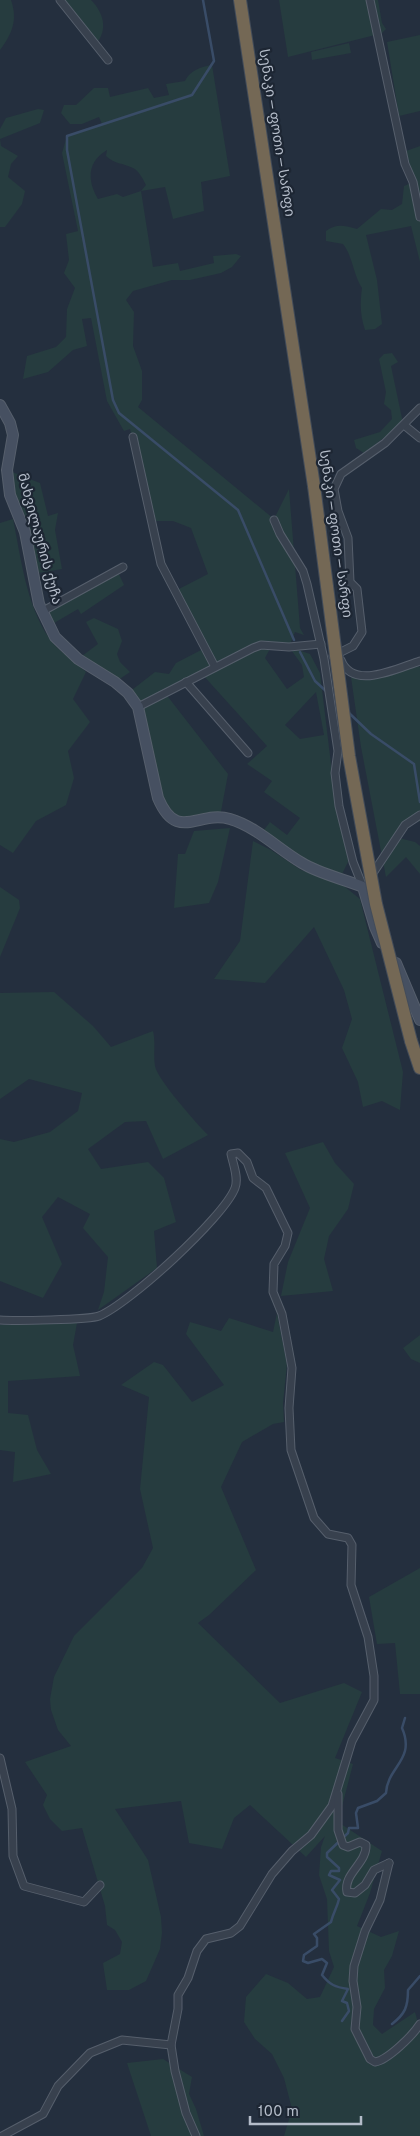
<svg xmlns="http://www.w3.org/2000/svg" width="420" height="2136" font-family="Overpass,'Noto Sans Georgian',sans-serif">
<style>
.green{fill:#263c3f;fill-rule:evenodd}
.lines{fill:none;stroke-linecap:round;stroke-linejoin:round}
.stream{stroke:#394c67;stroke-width:2.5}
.street-casing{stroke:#565f6c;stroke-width:9}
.secondary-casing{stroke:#565f6c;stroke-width:12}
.highway-casing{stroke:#434c59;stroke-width:14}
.street{stroke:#38414e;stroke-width:7}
.secondary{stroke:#465061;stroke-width:10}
.highway{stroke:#746855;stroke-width:12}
.highway-bridge-casing{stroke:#434c59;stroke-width:14;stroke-linecap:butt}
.highway-bridge{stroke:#746855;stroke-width:12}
.labels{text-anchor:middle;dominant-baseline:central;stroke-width:4.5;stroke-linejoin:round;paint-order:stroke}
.street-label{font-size:14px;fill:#b4bcc9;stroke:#1d2633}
</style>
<rect width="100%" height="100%" fill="#242f3e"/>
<!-- green -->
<g class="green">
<path d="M0,0H11C18,20 12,34 0,50Z"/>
<path d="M60,0H91C104,13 108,30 96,44Z"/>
<polygon points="279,0 366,0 375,35 288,57"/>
<polygon points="373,0 378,0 382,23 386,29 381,34"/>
<polygon points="420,35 420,111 399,116 387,42"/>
<polygon points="349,43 351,53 312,60 311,52"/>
<path d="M212,65L230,176L201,182L204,211L173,219L165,187L141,191L153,267L178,263L180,271L214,263L213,256L236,254L241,256L232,267L221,273L190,280H172L133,291L126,300L134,312L133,346L142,371V400L138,407L274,519L289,489L300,628L304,635L295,632L289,647L310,654L320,673L336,805L349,860L340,878L260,835L270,822L287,835L300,818L264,792L272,781L247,764L267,746L202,674L165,693L228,774L220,817L186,824L163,809L138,707L128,693L155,672L169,674L176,663L205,648L175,591L208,574L191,528L173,521H151L130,429L124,431L107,401L91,318L82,319L87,346L73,350L48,372L23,379L27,356L56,347L66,337L67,309L75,288L64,273L69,260L66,234L78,231L62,153L67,136L102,124L99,117L82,124H70L61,113L64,105H76L94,88H108L110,97L148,88L154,98L169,95L166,84L185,81C190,70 201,67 212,65ZM107,150L106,156C114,164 123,163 133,168C139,171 143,179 146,185L141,191L123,197L117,194L98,199C87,180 87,162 107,150ZM271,647H289L302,665L304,677L287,689L265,658ZM316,692L324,735L300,739L285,725Z"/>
<polygon points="38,109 44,110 40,123 0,139 1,146 18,156 11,164 8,177 25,191 22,204 5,227 0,227 0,129 6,118"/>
<polygon points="420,146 420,201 406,151"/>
<path d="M411,183L420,221V262L411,226L366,235L377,280L382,324L375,329L365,330C360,315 360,303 362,288C353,274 353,257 343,244L326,241V231C337,223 345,226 357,229L381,209L392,210L402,204L404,186Z"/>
<polygon points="392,353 398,362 391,366 403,423 364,453 356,448 354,440 380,432 392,419 391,410 384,404 386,392 379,359 384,354"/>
<polygon points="7,470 40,483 48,516 58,513 55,530 62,569 33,574"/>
<path d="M13,519C21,558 26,604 49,638C57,651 75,660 86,672L73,699L90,722L68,751L74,778L66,805L36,821L13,853L0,845V523Z"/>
<polygon points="117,570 124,585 81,614 78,609 49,626 43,611"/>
<polygon points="94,618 118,629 122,641 117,654 120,662 130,672 115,682 78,659 98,644 86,622"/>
<polygon points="414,664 420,667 420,822 416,817 399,838 415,842 420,846 420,874 406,857 386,877 361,747 351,677 371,680"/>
<polygon points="230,828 218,882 209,903 174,908 178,854 185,854 194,831"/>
<polygon points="253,841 271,850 301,870 339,882 360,899 403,1072 400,1110 382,1101 363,1107 358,1082 342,1048 352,1019 344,990 314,927 265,983 214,979 240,941"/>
<polygon points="0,887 19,900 20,908 0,957"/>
<path d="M54,992L93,1026L111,1047L153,1031C156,1043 153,1054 155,1066C157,1079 197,1124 208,1135L163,1159L146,1121L125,1122L88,1149L101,1169L148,1162L164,1178L176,1222L154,1231L157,1268L98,1310L104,1292L108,1257L83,1228L90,1214L58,1197L42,1217L62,1264L43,1298L0,1281V1139L14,1142L50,1132L78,1111L82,1093L29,1079L0,1099V993Z"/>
<polygon points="323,1142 335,1163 354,1184 348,1209 329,1236 324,1259 333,1291 281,1296 288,1262 310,1208 285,1153"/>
<polygon points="277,1313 287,1364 283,1403 284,1422 273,1424 242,1442 221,1487 256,1570 209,1615 198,1623 280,1703 344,1683 362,1692 335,1758 353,1764 338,1822 382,1851 370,1893 357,1926 381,1937 399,1931 392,1956 384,1970 385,1988 374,2009 373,2025 382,2034 415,2012 420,2031 420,2136 284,2136 292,2109 284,2078 272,2054 255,2039 244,2022 246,1997 266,1974 288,1983 307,1999 320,1997 334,1967 329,1951 327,1899 319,1875 321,1847 325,1836 306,1857 250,1805 234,1818 222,1849 189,1843 181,1801 115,1809 148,1860 161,1917 162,1933 160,1949 146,1981 129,1990 107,1990 103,1963 120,1954 122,1942 115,1930 107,1925 105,1906 82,1828 62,1831 50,1819 43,1805 47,1795 25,1762 71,1746 58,1730 51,1710 50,1699 54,1677 74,1636 142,1568 153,1548 140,1489 149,1397 121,1385 154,1362 163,1365 192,1402 224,1385 186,1334 190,1322 221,1331 229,1318 273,1332"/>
<polygon points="77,1323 73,1345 80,1376 8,1381 8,1413 28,1415 37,1450 51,1474 13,1482 15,1452 0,1450 0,1325"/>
<polygon points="420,1335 420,1363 411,1359 403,1348"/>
<polygon points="420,1568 420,1694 400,1694 395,1643 377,1644 369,1597"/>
<polygon points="163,2059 192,2077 189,2094 196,2109 204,2136 151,2136 127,2063"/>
</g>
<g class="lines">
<!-- stream -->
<g class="stream">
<polyline points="203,0 214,61 192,95 67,136 67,150 113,400 119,413 238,510 294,640"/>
<polyline points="300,652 315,681 327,692"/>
<polyline points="348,712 371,734 414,764 420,802"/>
<path d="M342,2021L349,2011L347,2003L342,2001L348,1989C335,1987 330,1985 322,1975L327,1963L322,1959L308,1963L303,1961L304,1955L317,1946V1938L314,1934L331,1922C333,1913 337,1908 339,1899L332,1890L340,1880L329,1875L331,1871H339V1868L327,1857V1853L348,1833L349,1828H358L356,1813L358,1808L377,1801L386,1793C387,1767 416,1760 402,1728L405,1718"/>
<path d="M392,2024C405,2014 408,2007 408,1990L420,1976"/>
</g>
<!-- street casing -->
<g class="street-casing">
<g id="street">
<polyline points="60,0 108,60"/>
<polyline points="370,0 405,164 413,182 420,217"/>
<polyline points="404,425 420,438"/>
<polyline points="133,437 161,564 215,667"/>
<polyline points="274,520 280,534 303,571 307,584 324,659 338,751 335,773 339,806 353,862 363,887"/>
<polyline points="43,611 123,567"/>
<polyline points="333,656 353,646 362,632 357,589 350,582 348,538 338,511 334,489 341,474 385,443 420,408"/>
<path d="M341,660C353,691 398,668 420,661"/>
<polyline points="186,682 248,753"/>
<polyline points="138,707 253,648 261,645 289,647 321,644"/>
<polyline points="371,876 405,825 420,815"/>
<path d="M0,1320C14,1321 89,1320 99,1316C129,1304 224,1217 235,1188C239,1178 233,1164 231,1154L238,1153L247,1162L253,1178L266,1188L288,1233L285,1246L274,1264L273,1292L282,1314L292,1368L289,1408L291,1450L314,1518L328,1534L348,1538L352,1545L351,1585L368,1637L374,1676V1700L352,1741L332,1806L311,1835L292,1851L272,1874L240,1926L231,1933L206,1939L197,1951L188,1978L178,1995V2009L171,2045L175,2071L186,2113L196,2136"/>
<polyline points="0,1758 12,1809 13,1856 24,1886 84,1902 100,1885"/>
<path d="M338,1794V1830L343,1845L348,1847L360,1842L366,1845C367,1863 343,1874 347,1892L355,1893L365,1885L374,1870L389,1863"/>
<path d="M389,1863L380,1900L365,1931L354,1966L353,1981L357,2007L355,2029L370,2059L375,2062C388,2060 413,2035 420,2024"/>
<polyline points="2,2136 43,2114 58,2086 90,2053 122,2040 171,2045"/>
</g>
</g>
<!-- secondary casing -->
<g class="secondary-casing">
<g id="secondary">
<path d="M0,405L10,423L13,435L7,470L10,495L25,532L39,604L55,637L78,659L115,682L128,693L138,707L158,798C177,843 198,810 230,819C257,827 278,849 302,863C320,874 344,879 363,887L375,927L382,943"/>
<polyline points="396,963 420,1020"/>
</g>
</g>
<!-- highway casing -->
<g class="highway-casing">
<g id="highway">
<polyline points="240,0 314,486"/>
<polyline points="411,1041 420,1068"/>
</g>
</g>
<!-- street -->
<use href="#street" class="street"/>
<!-- secondary -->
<use href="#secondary" class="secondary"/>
<!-- highway -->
<use href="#highway" class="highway"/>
<!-- highway-bridge casing -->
<g class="highway-bridge-casing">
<polyline id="highway-bridge" points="314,486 349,756 376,904 411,1041"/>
</g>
<!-- highway-bridge -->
<use href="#highway-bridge" class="highway-bridge"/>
</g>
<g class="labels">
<!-- street labels -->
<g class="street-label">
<text transform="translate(276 133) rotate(81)">სენაკი — ფოთი — სარფი</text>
<text transform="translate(335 534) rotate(82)">სენაკი — ფოთი — სარფი</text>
<text transform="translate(39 539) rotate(75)">მახვილაურის ქუჩა</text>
</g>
</g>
<!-- scale -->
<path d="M250 2116v8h111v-8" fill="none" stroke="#b4bcc9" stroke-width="2.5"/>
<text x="258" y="2116" font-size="15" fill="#b4bcc9" stroke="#1d2633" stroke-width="4" paint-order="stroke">100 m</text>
</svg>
